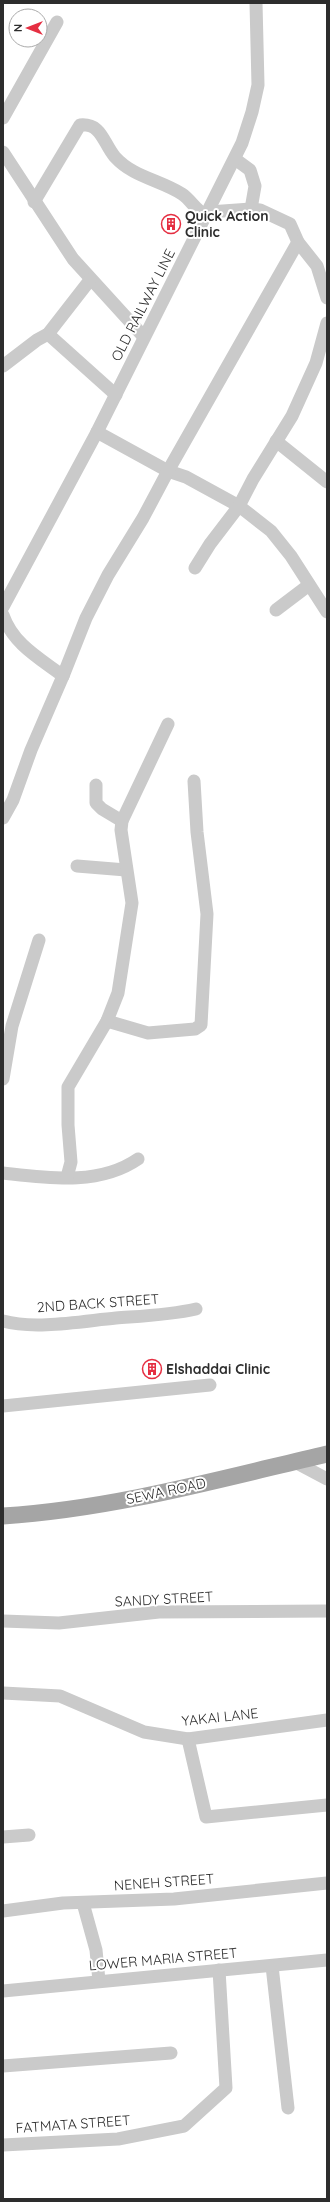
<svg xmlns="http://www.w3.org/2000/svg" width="330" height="2202" font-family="Quicksand,sans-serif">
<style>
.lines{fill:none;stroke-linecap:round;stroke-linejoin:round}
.minor{stroke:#cacaca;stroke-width:13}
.major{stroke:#a5a5a5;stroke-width:17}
.labels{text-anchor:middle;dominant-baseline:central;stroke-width:4;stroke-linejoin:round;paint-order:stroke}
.poi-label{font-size:14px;font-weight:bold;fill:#2d2d2d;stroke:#fff;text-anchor:start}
.street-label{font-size:14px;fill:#2d2d2d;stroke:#fff}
</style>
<rect width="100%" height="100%" fill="#fff"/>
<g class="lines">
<!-- minor -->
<g class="minor">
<polyline points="3,118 57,22"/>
<polyline points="3,152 73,259 144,337"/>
<polyline points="235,159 250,170 255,186 251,209"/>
<path d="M34,202L80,125C102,123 103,143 115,157C133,177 160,180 182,194C191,200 196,211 207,216"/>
<polyline points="209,212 251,209 260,210 290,224 298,242 317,266 327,298"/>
<polyline points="48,334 116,395"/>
<polyline points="3,366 37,340 48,334 90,280"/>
<polyline points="97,432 168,471 186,477 239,506 271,531 291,556 327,612"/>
<polyline points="276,441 327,482"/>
<polyline points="195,568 210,544 239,506 253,479 292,416 316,363 327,323"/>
<polyline points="3,607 97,432 242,143 252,112 258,85 256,3"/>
<polyline points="276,610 309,585"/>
<path d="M3,615C13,644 39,658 63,676L86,618L108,575L143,518L168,471L298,242"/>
<polyline points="96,785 96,803 102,809 122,821"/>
<polyline points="3,818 13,800 31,750 63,676"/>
<polyline points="77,866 126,870"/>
<polyline points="107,1021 148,1033 195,1029 201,1025 207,914 197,832 194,781"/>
<polyline points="3,1079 12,1026 39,940"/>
<path d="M3,1173C48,1178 99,1186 138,1159"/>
<polyline points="67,1177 71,1162 68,1125 68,1087 107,1021 118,993 132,903 121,830 122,821 168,724"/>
<path d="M3,1321C35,1330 83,1321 116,1318C143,1316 170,1315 196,1309"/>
<polyline points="3,1406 210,1385"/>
<polyline points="295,1462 327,1479"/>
<polyline points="3,1621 59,1623 159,1612 327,1611"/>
<polyline points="3,1693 60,1696 144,1732 188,1739 327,1720"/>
<polyline points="188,1739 206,1817 327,1805"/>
<polyline points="3,1837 29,1835"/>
<polyline points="83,1903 96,1950 99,1981"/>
<polyline points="3,1911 63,1903 174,1899 327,1883"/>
<polyline points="272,1966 288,2108"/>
<polyline points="3,1991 327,1960"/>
<polyline points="3,2066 171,2053"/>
<polyline points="3,2145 118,2139 184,2126 226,2088 219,1970"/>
</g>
<!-- major -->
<path class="major" d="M3,1516C113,1509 220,1479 327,1454"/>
</g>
<!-- icons -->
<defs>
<g id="building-ring" transform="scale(1)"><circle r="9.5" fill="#fff" stroke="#e52f42" stroke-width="1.5"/><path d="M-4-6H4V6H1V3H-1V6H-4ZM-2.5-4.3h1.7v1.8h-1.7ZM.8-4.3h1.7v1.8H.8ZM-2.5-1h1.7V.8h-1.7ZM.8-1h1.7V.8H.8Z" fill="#e52f42"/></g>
</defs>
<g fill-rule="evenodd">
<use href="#building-ring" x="171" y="224"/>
<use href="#building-ring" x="152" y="1369"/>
</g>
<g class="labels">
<!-- poi labels -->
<g class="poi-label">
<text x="185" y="216">Quick Action<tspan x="185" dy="16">Clinic</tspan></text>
<text x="166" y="1369">Elshaddai Clinic</text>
</g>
<!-- street labels -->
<g class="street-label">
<text transform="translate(143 305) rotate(-63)">OLD RAILWAY LINE</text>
<text transform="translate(98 1303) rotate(-4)">2ND BACK STREET</text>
<text transform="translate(166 1491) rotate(-12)">SEWA ROAD</text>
<text transform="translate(164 1599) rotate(-3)">SANDY STREET</text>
<text transform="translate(220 1717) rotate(-6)">YAKAI LANE</text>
<text transform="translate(164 1882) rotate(-4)">NENEH STREET</text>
<text transform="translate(163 1959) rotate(-5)">LOWER MARIA STREET</text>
<text transform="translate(73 2124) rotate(-4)">FATMATA STREET</text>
</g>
</g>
<!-- border -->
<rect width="330" height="2202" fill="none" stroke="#2d2d2d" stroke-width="8"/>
<!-- north arrow -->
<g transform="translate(28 28) rotate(270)"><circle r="19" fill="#ffffff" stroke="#ababab"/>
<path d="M0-3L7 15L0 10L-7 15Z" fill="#e52f42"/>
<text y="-6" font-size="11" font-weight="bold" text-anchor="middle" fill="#2d2d2d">N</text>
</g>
</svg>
